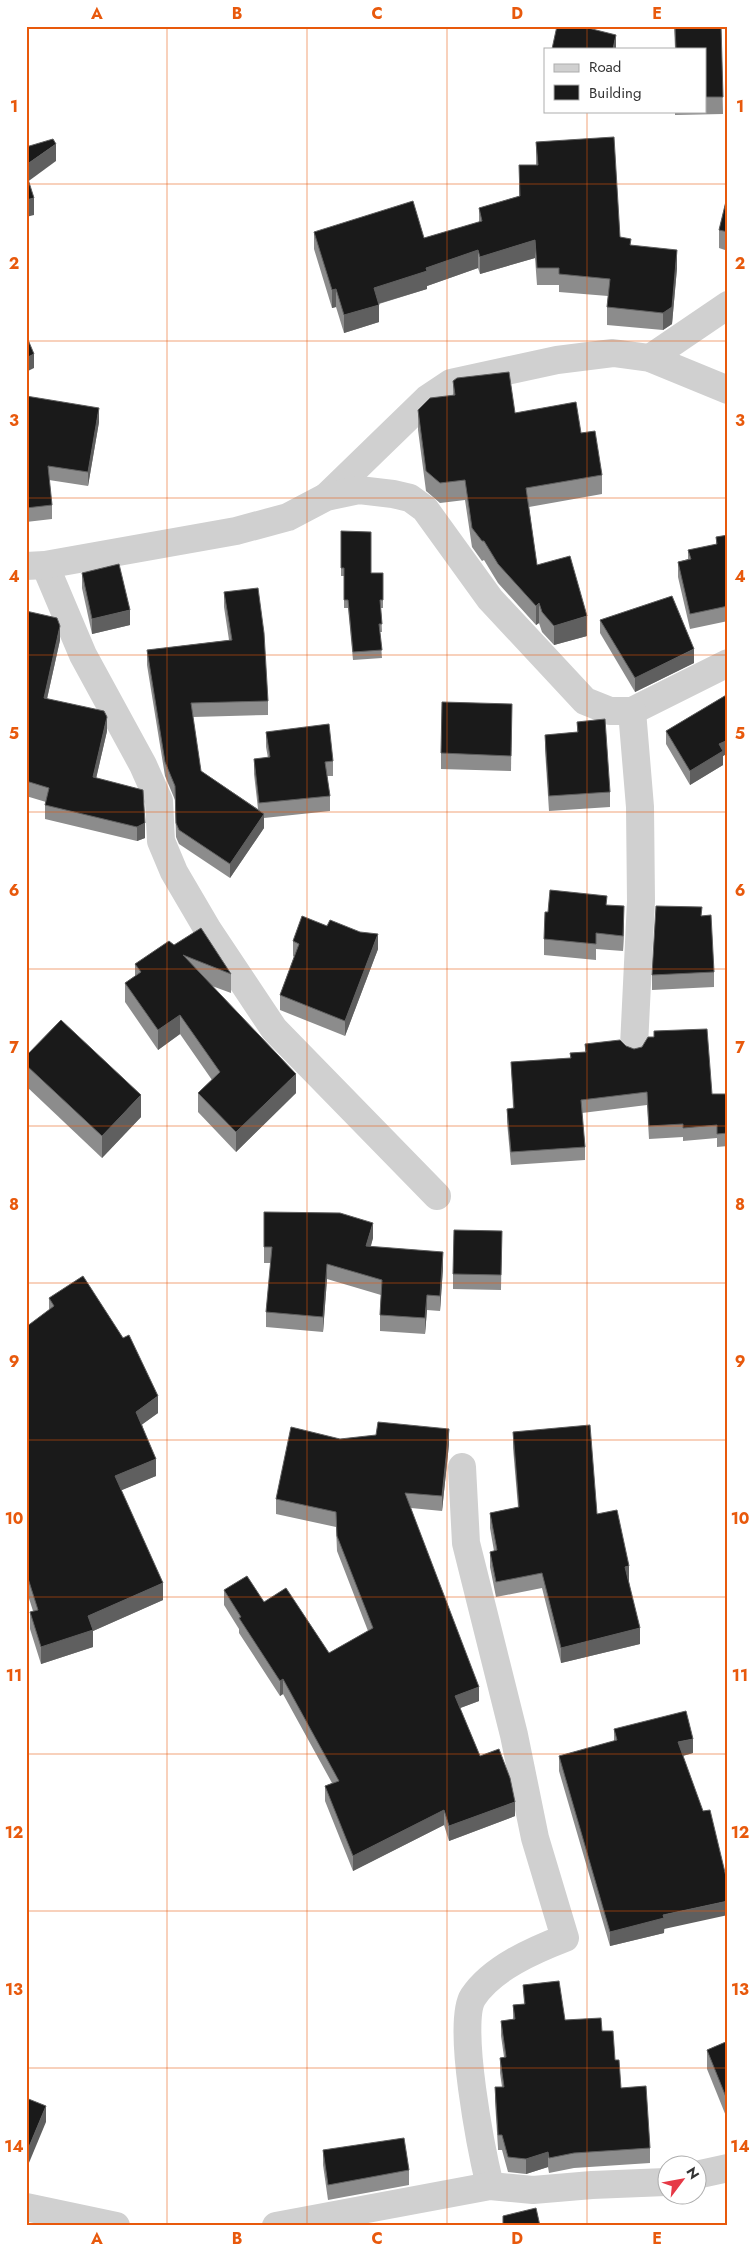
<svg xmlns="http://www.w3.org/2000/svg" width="754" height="2252" font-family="Jost,sans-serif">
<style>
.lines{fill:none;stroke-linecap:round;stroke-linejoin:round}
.street{stroke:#d0d0d0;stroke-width:28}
.wall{fill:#8c8c8c}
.shaded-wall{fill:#5f5f5f}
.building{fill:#1a1a1a;stroke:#5f5f5f}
.grid{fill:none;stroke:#e8590c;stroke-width:1;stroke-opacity:0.55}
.neatline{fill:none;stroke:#e8590c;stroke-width:2}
.grid-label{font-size:16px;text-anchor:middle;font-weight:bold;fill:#e8590c}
</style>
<rect width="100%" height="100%" fill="#fff"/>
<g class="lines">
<!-- street -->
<g class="street">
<polyline points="650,358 728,305"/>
<polyline points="326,497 427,399 451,383 557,360 613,353 650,358 728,390"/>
<polyline points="45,565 83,655 143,765 159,801 161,841 174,872 208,930 274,1029 437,1196"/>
<polyline points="26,566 45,565 236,531 288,517 326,497 359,490 393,494 410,498 425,509 490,599 585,701 610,711 632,711 728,663"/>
<polyline points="632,711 640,807 641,901 634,1046"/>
<path d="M462,1467L466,1543L514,1735L535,1838L565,1938C534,1950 492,1968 473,1997C456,2023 482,2153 490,2186"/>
<polyline points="696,2175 728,2168"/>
<polyline points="26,2207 116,2226"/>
<polyline points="276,2226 490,2186 533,2190 592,2185 666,2182"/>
</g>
</g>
<!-- wall -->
<g class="wall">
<polygon points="674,26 721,26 723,114 675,115 675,111 705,111 705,49 675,49"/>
<polygon points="536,142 620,237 631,245 677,268 672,324 663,330 607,325 607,307 608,296 559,292 559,285 537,285 535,258 480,274 478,268 427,286 427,289 379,304 379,322 344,333 336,307 332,308 314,249 314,232 424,238 479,222 479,208 519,196 519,165 536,165"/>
<polygon points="728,193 728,251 719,248 719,230"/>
<polygon points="453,381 515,413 581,433 602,475 602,494 529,507 537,565 587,636 554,645 542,632 539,623 536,625 498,583 484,560 482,561 472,547 465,500 440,503 426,491 418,430 418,410 453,395"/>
<polygon points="26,396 99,422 88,486 49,480 52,505 52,519 26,522"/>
<polygon points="341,531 371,573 383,573 383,608 381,608 382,632 380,632 382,658 353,660 348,608 344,608 344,576 341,576"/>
<polygon points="728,535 728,621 690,629 678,577 678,562 688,559 688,550 716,545 716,537"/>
<polygon points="82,573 130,625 92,634 82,588"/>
<polygon points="224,592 268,701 268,715 193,717 201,771 258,809 254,774 254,759 268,758 266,747 266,732 333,761 333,776 327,776 330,796 330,811 264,818 264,828 230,878 179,844 176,837 175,800 165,776 147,665 147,650 229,640 224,607"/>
<polygon points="26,611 60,640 47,699 107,731 96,778 143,790 145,838 137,841 45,819 45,805 46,802 26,796"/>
<polygon points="600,620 694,663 635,692 600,633"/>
<polygon points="728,694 728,753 723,756 723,765 690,785 666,744 666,731"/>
<polygon points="512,704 511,771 441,769 441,753"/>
<polygon points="577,722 610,792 610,807 549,811 545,750 545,735 577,732"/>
<polygon points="607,905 624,921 623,951 596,949 596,960 544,955 544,939"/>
<polygon points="702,916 714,972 714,987 652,990 652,975"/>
<polygon points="327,926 378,949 345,1036 280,1010 280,995 294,957 293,956 293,941"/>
<polygon points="174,945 231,974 231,993 212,986 296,1093 236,1152 198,1112 198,1093 212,1080 180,1034 158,1050 125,1002 125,983 135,976 135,964"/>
<polygon points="585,1044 626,1046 712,1094 728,1094 728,1146 717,1147 717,1138 683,1141 683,1137 649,1139 647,1105 582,1113 585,1147 585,1160 511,1165 507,1122 507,1109 513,1108 511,1062 570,1058 570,1053 585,1052"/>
<polygon points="26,1056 141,1117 102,1158 26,1086"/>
<polygon points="264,1212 373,1238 371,1246 443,1268 440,1311 427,1310 425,1334 380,1331 380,1315 381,1295 327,1279 323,1332 266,1327 266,1312 271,1263 264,1263"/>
<polygon points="502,1231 501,1290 453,1289 453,1274"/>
<polygon points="49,1298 158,1413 142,1424 156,1476 121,1490 163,1600 93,1631 93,1647 41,1664 30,1629 30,1612 33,1611 26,1589 26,1327 49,1311"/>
<polygon points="513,1432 597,1514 629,1581 629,1582 640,1644 561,1663 542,1588 496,1597 490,1567 490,1552 494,1551 490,1528 490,1513 518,1507 513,1448"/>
<polygon points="340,1439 449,1444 442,1511 411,1508 479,1701 460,1708 480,1756 515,1816 449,1841 444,1825 353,1871 325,1801 325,1786 332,1783 283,1694 280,1696 239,1633 239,1629 224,1605 224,1590 264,1602 329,1653 368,1631 337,1551 336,1527 276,1514 276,1499"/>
<polygon points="614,1729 693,1753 683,1756 664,1933 610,1946 559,1771 559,1756 614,1741"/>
<polygon points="523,1985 565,2020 602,2031 615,2060 621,2088 650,2148 650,2163 574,2168 549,2173 548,2167 526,2174 508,2172 502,2150 498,2150 498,2148 495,2102 495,2087 502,2087 500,2073 500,2058 504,2057 501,2036 501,2021 513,2019 513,2005 524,2004"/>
<polygon points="728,2041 728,2121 707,2069 707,2050"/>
<polygon points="323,2150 409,2170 409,2185 328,2200 323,2165"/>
</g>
<!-- shaded-wall -->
<g class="shaded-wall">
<polygon points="616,35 616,49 613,49"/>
<polygon points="56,144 56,161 26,183 26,165"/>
<polygon points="34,198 34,215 26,217 26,200"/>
<polygon points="535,240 535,258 480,274 480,257"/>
<polygon points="478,250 478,268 427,286 427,289 374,305 374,288 426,268"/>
<polygon points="677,250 677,268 672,324 663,330 663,313"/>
<polygon points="336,289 336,307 332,308 332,290"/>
<polygon points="379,305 379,322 344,333 344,315"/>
<polygon points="34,354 34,368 26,372 26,358"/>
<polygon points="99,408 99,422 88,486 88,472"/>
<polygon points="539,603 539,623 536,625 536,606"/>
<polygon points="130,610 130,625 92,634 92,619"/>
<polygon points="587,616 587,636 554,645 554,626"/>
<polygon points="60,626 60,640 44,712 44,698"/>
<polygon points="694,649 694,663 635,692 635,678"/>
<polygon points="107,717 107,731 93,792 93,777"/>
<polygon points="728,740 728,753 723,756 723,765 690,785 690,771 719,744"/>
<polygon points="264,814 264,828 230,878 230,864"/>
<polygon points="145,823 145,838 137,841 137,827"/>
<polygon points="624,906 624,921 623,951 623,936"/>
<polygon points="378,934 378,949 345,1036 345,1021"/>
<polygon points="180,1015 180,1034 158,1050 158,1030"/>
<polygon points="296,1074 296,1093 236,1152 236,1132"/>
<polygon points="141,1095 141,1117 102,1158 102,1136"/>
<polygon points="373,1223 373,1238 366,1261 366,1246"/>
<polygon points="443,1252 443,1268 440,1311 440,1296"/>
<polygon points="327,1264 327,1279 323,1332 323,1317"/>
<polygon points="427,1295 427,1310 425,1334 425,1318"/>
<polygon points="158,1396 158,1413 136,1429 136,1412"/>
<polygon points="449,1429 449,1444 442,1511 442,1496"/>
<polygon points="156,1459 156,1476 115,1493 115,1476"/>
<polygon points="629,1566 629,1581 625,1582 625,1567"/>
<polygon points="163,1583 163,1600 93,1631 93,1647 41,1664 41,1647 88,1616"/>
<polygon points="640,1628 640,1644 561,1663 561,1648"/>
<polygon points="283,1679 283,1694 280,1696 280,1681"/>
<polygon points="479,1687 479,1701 455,1710 455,1696"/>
<polygon points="693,1739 693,1753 678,1757 678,1742"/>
<polygon points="515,1802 515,1816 449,1841 449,1826"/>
<polygon points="444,1810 444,1825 353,1871 353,1856"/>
<polygon points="728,1901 728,1915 664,1929 664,1933 610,1946 610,1932 663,1915"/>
<polygon points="46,2106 46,2122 26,2170 26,2154"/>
<polygon points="548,2152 548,2167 526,2174 526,2159"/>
</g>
<!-- building -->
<g class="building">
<polygon points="557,26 580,26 616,35 613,49 552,49"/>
<polygon points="675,26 721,26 723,97 705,97 705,49 676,49"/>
<polygon points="614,137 620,237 631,239 630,245 677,250 672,307 663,313 607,307 610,279 559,274 559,268 537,268 535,240 480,257 478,250 426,268 427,271 374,288 379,305 344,315 336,289 332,290 314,232 413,201 424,238 482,221 479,208 520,196 519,165 538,165 536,142"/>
<polygon points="53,139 56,144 26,165 26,147"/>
<polygon points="26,173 34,198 26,200"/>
<polygon points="728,193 728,232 719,230"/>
<polygon points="26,335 34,354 26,358"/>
<polygon points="509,372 515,413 576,402 581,433 595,431 602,475 526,488 537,565 570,556 587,616 554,626 542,612 539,603 536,606 498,564 484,541 482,541 472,528 465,480 440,483 426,471 418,410 430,398 455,395 453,381 457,378"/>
<polygon points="26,396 99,408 88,472 48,466 52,505 26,508"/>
<polygon points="341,531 371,532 371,573 383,573 383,600 380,600 382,624 379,624 382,650 353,652 348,600 344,600 344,568 341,568"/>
<polygon points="728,535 728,606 690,614 678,562 691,559 688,550 717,544 716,537"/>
<polygon points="119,564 130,610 92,619 82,573"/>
<polygon points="258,588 264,633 268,701 191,703 201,771 264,814 230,864 179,830 176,823 175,786 165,762 147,650 232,640 224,592"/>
<polygon points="672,596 694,649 635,678 600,620"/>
<polygon points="26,611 57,618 60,626 44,698 104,711 107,717 93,777 143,790 145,823 137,827 45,805 49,788 26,781"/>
<polygon points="728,694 728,740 719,744 723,751 690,771 666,731"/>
<polygon points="442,702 512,704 511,756 441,753"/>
<polygon points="605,719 610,792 549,796 545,735 578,732 577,722"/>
<polygon points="329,724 333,761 325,762 330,796 259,803 254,759 270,757 266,732"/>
<polygon points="550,890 607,896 606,905 624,906 623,936 596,933 596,944 544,939 545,912 548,912"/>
<polygon points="656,906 702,907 701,916 711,915 714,972 652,975"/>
<polygon points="302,916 327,926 330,920 360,932 378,934 345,1021 280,995 299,944 293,941"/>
<polygon points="201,928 231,974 183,955 296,1074 236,1132 198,1093 220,1072 180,1015 158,1030 125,983 141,972 135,964 169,941 174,945"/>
<polygon points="61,1020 141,1095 102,1136 26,1065 26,1056"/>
<polygon points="707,1029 712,1094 728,1094 728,1133 717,1134 717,1125 683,1128 683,1124 649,1126 647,1092 581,1100 585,1147 511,1152 507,1109 514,1108 511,1062 571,1058 570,1053 586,1052 585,1044 620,1040 626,1046 634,1049 642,1047 648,1037 654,1037 654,1031"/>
<polygon points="264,1212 340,1213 373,1223 366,1246 443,1252 440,1296 427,1295 425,1318 380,1315 382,1280 327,1264 323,1317 266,1312 272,1247 264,1247"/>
<polygon points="454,1230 502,1231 501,1275 453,1274"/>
<polygon points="83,1276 123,1338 129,1335 158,1396 136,1412 156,1459 115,1476 163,1583 88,1616 93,1630 41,1647 30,1612 38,1610 26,1572 26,1327 54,1306 49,1298"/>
<polygon points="378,1422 449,1429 442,1496 405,1493 479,1687 455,1696 480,1756 499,1749 510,1778 515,1802 449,1826 444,1810 353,1856 325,1786 339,1781 283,1679 280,1681 239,1618 241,1617 224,1590 247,1576 264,1602 286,1588 329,1653 373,1628 337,1536 336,1512 276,1499 291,1427 340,1439 376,1435"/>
<polygon points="590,1425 597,1514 617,1510 629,1566 625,1567 640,1628 561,1648 542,1573 496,1582 490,1552 497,1550 490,1513 519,1507 513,1432"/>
<polygon points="686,1711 693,1739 678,1742 703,1811 710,1810 728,1885 728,1901 663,1915 664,1918 610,1932 559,1756 617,1740 614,1729"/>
<polygon points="559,1981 565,2020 601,2018 602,2031 613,2031 615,2060 619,2060 621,2088 646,2086 650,2148 574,2153 549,2158 548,2152 526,2159 508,2157 502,2135 498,2135 498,2133 495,2087 504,2087 500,2058 506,2057 501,2021 515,2019 513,2005 525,2004 523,1985"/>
<polygon points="728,2041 728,2102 707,2050"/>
<polygon points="26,2098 46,2106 26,2154"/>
<polygon points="404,2138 409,2170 328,2185 323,2150"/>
<polygon points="536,2208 540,2226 503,2226 503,2216"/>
</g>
<!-- grid -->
<path class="grid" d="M167,26V2226M307,26V2226M447,26V2226M587,26V49M587,111V2226M26,184H728M26,341H728M26,498H728M26,655H728M26,812H728M26,969H728M26,1126H728M26,1283H728M26,1440H728M26,1597H728M26,1754H728M26,1911H728M26,2068H728"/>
<!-- border -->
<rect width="754" height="2252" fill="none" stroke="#ffffff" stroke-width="55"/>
<!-- legend -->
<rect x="544" y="48" width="162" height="65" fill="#ffffff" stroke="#adadad"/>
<rect x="554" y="64" width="25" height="8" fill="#d0d0d0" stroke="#adadad"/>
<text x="589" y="72" font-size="15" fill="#333333">Road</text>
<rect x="554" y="85" width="25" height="15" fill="#1a1a1a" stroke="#adadad"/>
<text x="589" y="98" font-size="15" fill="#333333">Building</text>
<!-- north arrow -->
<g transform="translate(682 2180) rotate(58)"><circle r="24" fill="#ffffff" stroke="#adadad"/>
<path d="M0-4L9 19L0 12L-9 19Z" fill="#e63946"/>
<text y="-8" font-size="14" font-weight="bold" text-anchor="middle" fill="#333333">N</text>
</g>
<rect x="28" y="28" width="698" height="2196" class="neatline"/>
<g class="grid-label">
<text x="97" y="19">A</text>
<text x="237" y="19">B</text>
<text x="377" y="19">C</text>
<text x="517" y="19">D</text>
<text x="657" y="19">E</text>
<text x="14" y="112">1</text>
<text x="740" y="112">1</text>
<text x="14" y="269">2</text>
<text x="740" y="269">2</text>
<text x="14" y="426">3</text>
<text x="740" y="426">3</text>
<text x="14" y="582">4</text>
<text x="740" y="582">4</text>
<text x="14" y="739">5</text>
<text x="740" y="739">5</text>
<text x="14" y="896">6</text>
<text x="740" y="896">6</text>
<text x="14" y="1053">7</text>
<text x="740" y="1053">7</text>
<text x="14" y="1210">8</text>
<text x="740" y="1210">8</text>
<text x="14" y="1367">9</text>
<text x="740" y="1367">9</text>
<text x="14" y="1524">10</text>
<text x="740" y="1524">10</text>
<text x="14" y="1681">11</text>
<text x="740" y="1681">11</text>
<text x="14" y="1838">12</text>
<text x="740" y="1838">12</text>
<text x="14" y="1995">13</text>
<text x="740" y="1995">13</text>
<text x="14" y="2152">14</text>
<text x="740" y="2152">14</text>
<text x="97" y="2244">A</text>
<text x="237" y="2244">B</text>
<text x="377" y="2244">C</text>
<text x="517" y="2244">D</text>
<text x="657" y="2244">E</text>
</g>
</svg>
